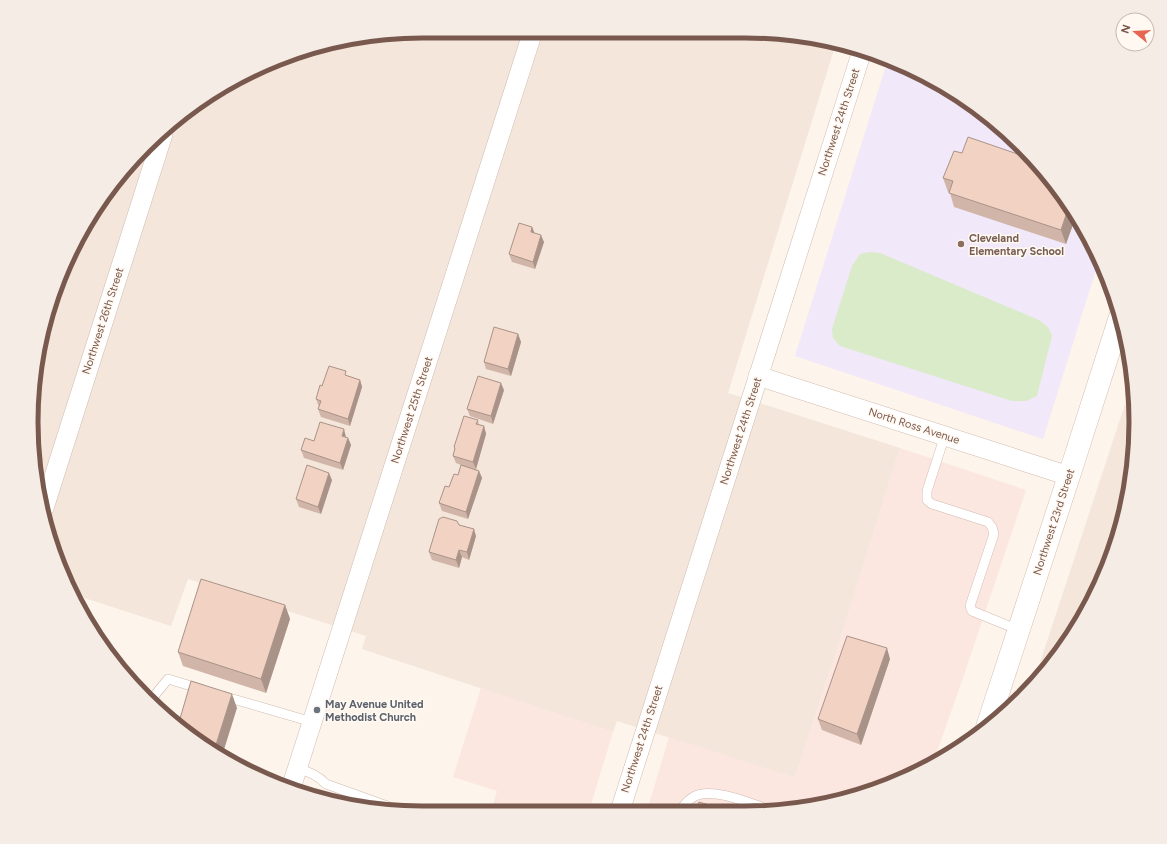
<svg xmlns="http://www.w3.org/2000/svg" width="1167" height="844" font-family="Figtree,sans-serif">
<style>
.residential{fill:#f4e6da}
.commercial{fill:#fce6e0}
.education{fill:#f1e8f9}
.green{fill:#daebc9}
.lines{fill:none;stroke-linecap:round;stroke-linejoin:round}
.lane-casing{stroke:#d0bbb0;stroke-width:10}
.street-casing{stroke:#d0bbb0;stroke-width:20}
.secondary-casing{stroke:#d5bdb0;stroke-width:23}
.lane{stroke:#fff;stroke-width:9}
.street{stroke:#fff;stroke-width:19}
.secondary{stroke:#fff;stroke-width:22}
.wall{fill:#d0b5a8}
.shaded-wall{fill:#a99388}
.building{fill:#f2d2c3;stroke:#a99388}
.education-dot{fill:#8d6e63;stroke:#fff9f2;stroke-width:1.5}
.worship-dot{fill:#6b7280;stroke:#fff9f2;stroke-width:1.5}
.labels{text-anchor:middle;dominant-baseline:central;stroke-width:3;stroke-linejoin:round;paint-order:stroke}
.street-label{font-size:11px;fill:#79594e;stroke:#fff9f2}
.education-label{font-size:11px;font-weight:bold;fill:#785e54;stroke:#fff9f2;text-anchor:start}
.worship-label{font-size:11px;font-weight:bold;fill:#5b616d;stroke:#fff9f2;text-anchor:start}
.rim{fill:none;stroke:#79594e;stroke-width:5}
</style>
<rect width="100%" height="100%" fill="#fdf4eb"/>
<!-- residential -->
<g class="residential">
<polygon points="422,31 745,31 821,39 836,43 728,393 900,448 841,637 795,778 617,721 613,732 362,649 366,636 188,579 171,626 75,595 61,572 34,473 34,371 71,249 128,164 205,97 321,44"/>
<polygon points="1133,380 1135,448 1123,523 1096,595 1055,660 1033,684"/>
</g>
<!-- commercial -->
<g class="commercial">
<polygon points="900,448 1026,490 963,678 933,763 918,773 796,810 647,811 669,737 795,778 841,637"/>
<polygon points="481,688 613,732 589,811 491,812 497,791 453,777"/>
</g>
<!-- education -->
<polygon class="education" points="888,59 894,61 941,84 1003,128 1039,164 1084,227 1099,260 1043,439 795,356"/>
<!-- green -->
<polygon class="green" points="869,252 880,253 1039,320 1048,327 1052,336 1037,396 1026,401 1012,401 840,346 833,338 832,329 852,266 860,254"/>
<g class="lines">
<!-- lane casing -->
<g class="lane-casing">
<g id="lane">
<polyline points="945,435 927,491 927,500 932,504 988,522 992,527 994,534 970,606 972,611 1019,630"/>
<polyline points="223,696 312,722"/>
<polyline points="150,701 168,679 201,689"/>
<path d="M297,768C308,772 318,775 326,784L404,812"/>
<path d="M680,810C684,805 689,799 695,796C713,787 752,804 770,810"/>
</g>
</g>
<!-- street casing -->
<g class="street-casing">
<g id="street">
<polyline points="758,376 1069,476"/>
<polyline points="44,508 163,134"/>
<polyline points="291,788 533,31"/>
<polyline points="620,811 862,51"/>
</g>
</g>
<!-- secondary casing -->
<g class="secondary-casing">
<polyline id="secondary" points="987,727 1069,476 1120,317"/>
</g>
<!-- lane -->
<use href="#lane" class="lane"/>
<!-- street -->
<use href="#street" class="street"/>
<!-- secondary -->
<use href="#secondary" class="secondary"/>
</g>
<!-- wall -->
<g class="wall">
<polygon points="962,153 1039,164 1076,216 1066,244 954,207 950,193 948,192 943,178"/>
<polygon points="532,227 534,233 544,242 535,269 512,262 509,254"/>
<polygon points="518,334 521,342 511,376 486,369 484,362"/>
<polygon points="348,376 360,380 362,387 350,426 321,417 318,409 319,407 316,399 322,386"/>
<polygon points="504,390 493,424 470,416 467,409"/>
<polygon points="478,420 479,425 484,426 486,434 476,469 479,471 482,478 468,519 442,511 439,503 458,475 461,465 456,463 453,456 455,449 454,447"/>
<polygon points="346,437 348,438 351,445 343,470 304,458 301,450 314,441"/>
<polygon points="332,480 321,514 299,507 296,499"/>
<polygon points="459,525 476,536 469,560 462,557 459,568 432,560 429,552"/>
<polygon points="285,605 290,619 266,693 183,666 178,652"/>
<polygon points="890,659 861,745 822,730 818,719"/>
</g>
<!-- shaded-wall -->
<g class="shaded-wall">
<polygon points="1069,206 1076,216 1066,244 1061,230"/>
<polygon points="532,227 535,234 531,232"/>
<polygon points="541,235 544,242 535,269 533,262"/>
<polygon points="518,334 521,342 511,376 508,369"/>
<polygon points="360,380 362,387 350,426 348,419"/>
<polygon points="501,383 504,390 493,424 491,416"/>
<polygon points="484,426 486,434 476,469 473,462"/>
<polygon points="344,429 346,437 342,436"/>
<polygon points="348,438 351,445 343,470 340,463"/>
<polygon points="479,471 482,478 468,519 466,512"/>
<polygon points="329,473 332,480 321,514 318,507"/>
<polygon points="474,529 476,536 469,560 467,552"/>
<polygon points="459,550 462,557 459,568 456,560"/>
<polygon points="285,605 290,619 266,693 261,679"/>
<polygon points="887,648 890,659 861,745 857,734"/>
<polygon points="232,694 237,708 222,756 214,751"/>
</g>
<!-- building -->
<g class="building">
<polygon points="968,137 1035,160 1039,164 1069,206 1061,230 949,193 953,181 943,178 954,151 962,153"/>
<polygon points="519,223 532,227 531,232 541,235 533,262 509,254"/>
<polygon points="494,327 518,334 508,369 484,362"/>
<polygon points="329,366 346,371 345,375 360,380 348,419 318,409 321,401 316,399 320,385 322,386"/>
<polygon points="478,376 501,383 491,416 467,409"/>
<polygon points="464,416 478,420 476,424 484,426 473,462 453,456 455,448 454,447"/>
<polygon points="320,422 344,429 342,436 348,438 340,463 301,450 305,438 314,441"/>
<polygon points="307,465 329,473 318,507 296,499"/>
<polygon points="461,465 479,471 466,512 439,503 445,486 449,487 454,474 458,475"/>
<polygon points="443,517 457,521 459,525 474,529 467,552 459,550 456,560 429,552 439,519"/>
<polygon points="201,579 285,605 261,679 178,652"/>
<polygon points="847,636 887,648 857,734 818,719"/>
<polygon points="191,681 232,694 214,751 184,732 169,719 179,722"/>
<polygon points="699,802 726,810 696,810"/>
</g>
<!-- markers -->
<circle class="education-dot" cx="961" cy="244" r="4"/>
<circle class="worship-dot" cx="317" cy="710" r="4"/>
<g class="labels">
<!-- street labels -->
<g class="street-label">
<text transform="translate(839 122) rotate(-72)">Northwest 24th Street</text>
<text transform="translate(103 321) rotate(-72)">Northwest 26th Street</text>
<text transform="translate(412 410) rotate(-72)">Northwest 25th Street</text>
<text transform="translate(914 426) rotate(18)">North Ross Avenue</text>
<text transform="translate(741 431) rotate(-72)">Northwest 24th Street</text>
<text transform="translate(1054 522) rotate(-72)">Northwest 23rd Street</text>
<text transform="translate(642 739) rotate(-72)">Northwest 24th Street</text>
</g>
<!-- education labels -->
<g class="education-label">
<text x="969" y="238">Cleveland<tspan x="969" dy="13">Elementary School</tspan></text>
</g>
<!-- worship labels -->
<g class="worship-label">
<text x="325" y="704">May Avenue United<tspan x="325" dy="13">Methodist Church</tspan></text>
</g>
</g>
<!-- crop -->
<path d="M0 0H1167V844H0ZM422 38H745A384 384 0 0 1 1129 422V422A384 384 0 0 1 745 806H422A384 384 0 0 1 38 422V422A384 384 0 0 1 422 38Z" fill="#f4ece5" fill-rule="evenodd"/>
<path class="rim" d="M422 38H745A384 384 0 0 1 1129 422V422A384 384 0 0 1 745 806H422A384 384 0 0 1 38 422V422A384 384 0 0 1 422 38Z"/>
<!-- north arrow -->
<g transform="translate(1135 32) rotate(288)"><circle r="19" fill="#fff9f2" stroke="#c9b9b0"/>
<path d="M0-3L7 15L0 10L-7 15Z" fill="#e46653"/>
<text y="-6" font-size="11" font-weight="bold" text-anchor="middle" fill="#79594e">N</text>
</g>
</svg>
